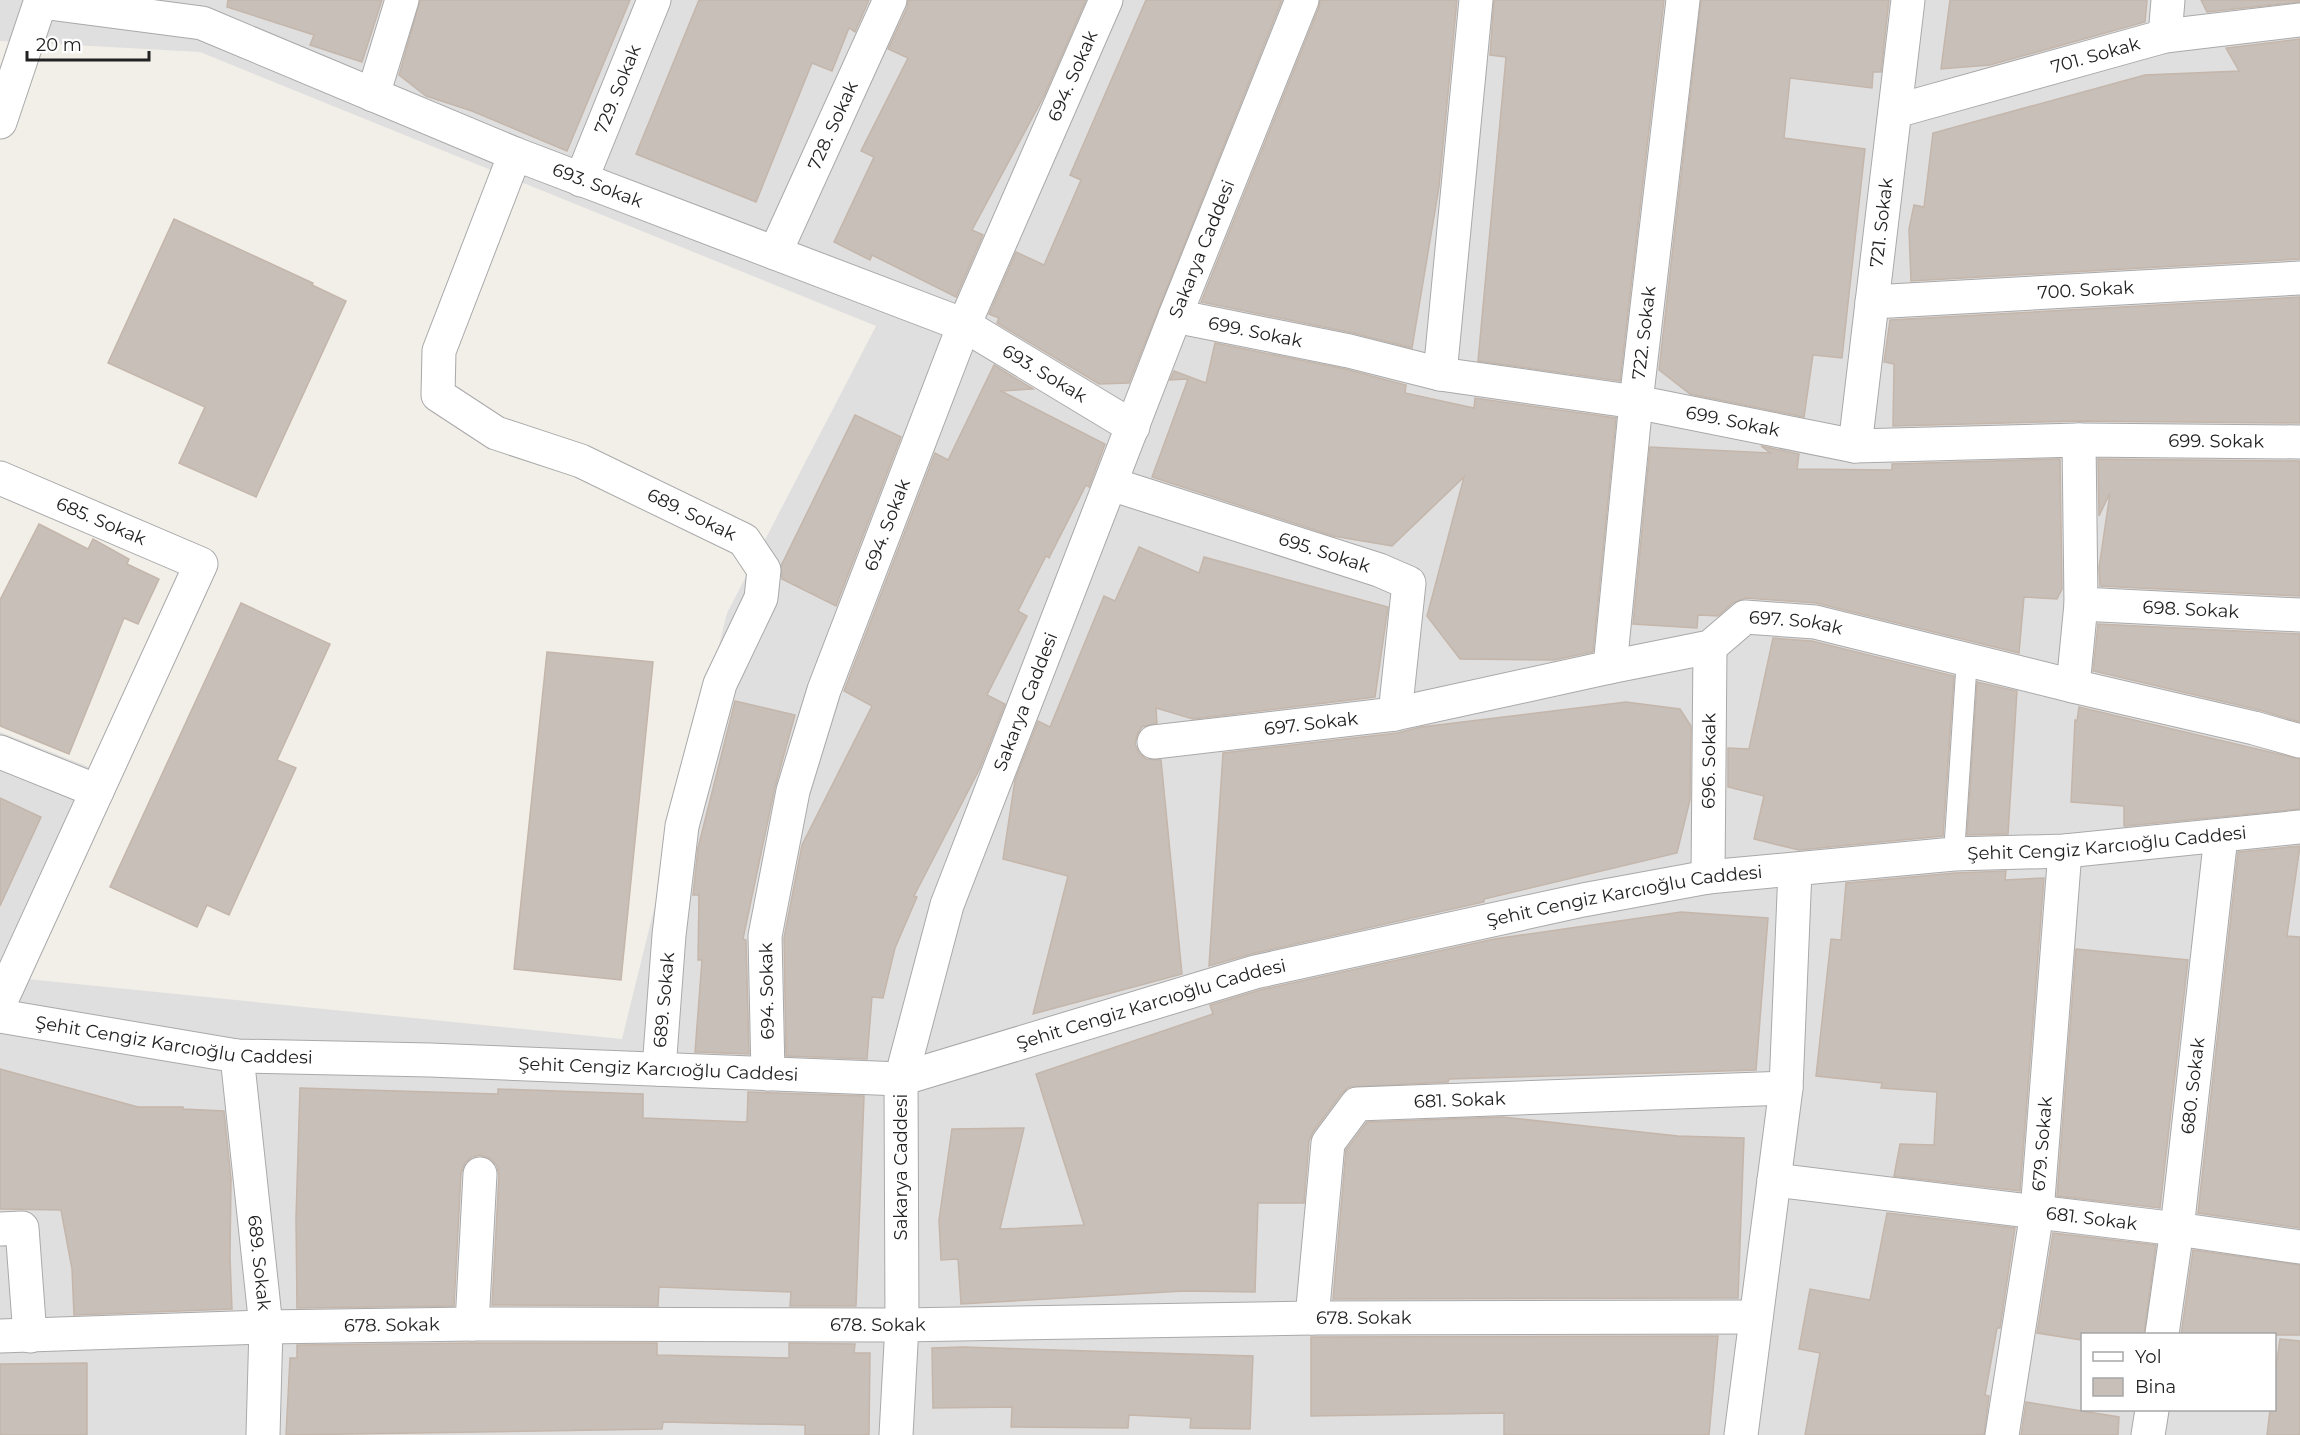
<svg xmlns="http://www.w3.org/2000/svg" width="2300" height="1435" font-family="Montserrat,sans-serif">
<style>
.residential{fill:#e0dfdf;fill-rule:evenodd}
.building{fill:#c7bfb8;stroke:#c4b6ab;stroke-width:1.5}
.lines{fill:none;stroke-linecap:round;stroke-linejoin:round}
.lane-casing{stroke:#a9a9a9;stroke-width:22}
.street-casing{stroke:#a9a9a9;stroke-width:35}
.lane{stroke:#fff;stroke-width:20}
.street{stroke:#fff;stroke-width:33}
.labels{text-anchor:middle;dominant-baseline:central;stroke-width:6;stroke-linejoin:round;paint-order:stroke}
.street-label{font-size:18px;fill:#222;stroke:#fff}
</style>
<rect width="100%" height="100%" fill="#f2efe9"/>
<!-- residential -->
<path class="residential" d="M0,0H2300V1435H0V732L114,777L17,978L622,1039L727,613L876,326L200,52L0,41ZM2082,1334H2274V1410H2082Z"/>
<!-- building -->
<g class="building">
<polygon points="228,0 382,0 362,62 310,45 314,35 227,7"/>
<polygon points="420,0 630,0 567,151 472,111 426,96 399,75"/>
<polygon points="699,0 869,0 855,32 849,28 832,71 812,63 756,202 636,154"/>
<polygon points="908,0 1086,0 1044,96 972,230 983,235 956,297 872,255 870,260 834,242 874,157 861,151 908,58 888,49 907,8"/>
<polygon points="1146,0 1282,0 1129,383 1099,384 997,323 999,318 989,314 1016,252 1044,265 1081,180 1070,175"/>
<polygon points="1320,0 1457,0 1439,187 1412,348 1353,333 1201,302 1319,7"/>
<polygon points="1494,0 1664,0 1620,381 1478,361 1506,57 1490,55"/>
<polygon points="1701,0 1889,0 1881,72 1873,72 1872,88 1790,78 1784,138 1865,149 1842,358 1813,355 1804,417 1690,394 1659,370"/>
<polygon points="1950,0 2147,0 2145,22 1990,65 1941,69"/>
<polygon points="2201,0 2300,0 2300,2 2207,12"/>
<polygon points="2300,39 2300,259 1911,281 1909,229 1914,205 1924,207 1933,133 2145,75 2239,71 2226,48"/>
<polygon points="174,219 313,283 312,285 346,301 256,497 179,463 205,407 108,363"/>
<polygon points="2300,297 2300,423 2079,421 1893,426 1894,364 1884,362 1890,320"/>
<polygon points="1215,343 1345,369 1406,385 1405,393 1474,408 1475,398 1616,418 1593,652 1554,660 1460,659 1427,616 1464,477 1392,546 1333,536 1152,477 1188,379 1170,380 1174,371 1206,383"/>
<polygon points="994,365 1033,389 1001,391 1105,444 1089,487 1086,485 1049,558 1046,556 1018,611 1027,616 987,695 1005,704 980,768 914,896 917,897 895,948 883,998 872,997 867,1059 786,1056 784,938 802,845 872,706 844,691 935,453 948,460"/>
<polygon points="855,415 901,437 836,606 782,579 781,566"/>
<polygon points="1761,446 1799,454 1797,469 1892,470 1892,464 2060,459 2062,589 2057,599 2024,597 2019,653 1816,603 1746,598 1733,603 1718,616 1698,615 1697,628 1633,624 1650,447 1770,453"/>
<polygon points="2098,459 2300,461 2300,596 2100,586 2099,568 2110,493 2099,516"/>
<polygon points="39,524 88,549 93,539 129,559 127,564 159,579 138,624 124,618 69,754 0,726 0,600"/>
<polygon points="1139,547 1199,573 1204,557 1388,607 1375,697 1193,719 1156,708 1157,723 1142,727 1137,735 1135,744 1139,753 1146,759 1161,760 1182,974 1033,1014 1068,876 1003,859 1015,780 1038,721 1050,727 1104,596 1115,601"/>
<polygon points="241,603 330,644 277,760 296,768 229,915 207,905 197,927 110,887"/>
<polygon points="2098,624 2300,634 2300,722 2259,710 2093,671"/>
<polygon points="1773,638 1812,641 1954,676 1943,836 1799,850 1754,839 1764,796 1728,787 1728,748 1749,749"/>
<polygon points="547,652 653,662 621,980 514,969"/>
<polygon points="1977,682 2017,691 2008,834 1967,835"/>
<polygon points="735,701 795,715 775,787 743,939 746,940 749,1054 695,1052 702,960 698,960 699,895 693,895 698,848"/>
<polygon points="1626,702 1680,709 1691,726 1690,800 1677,853 1484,899 1484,902 1251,954 1209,966 1223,753 1397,733 1421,727"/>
<polygon points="2079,707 2300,759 2300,809 2126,826 2124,826 2124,806 2071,802 2075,720 2077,721"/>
<polygon points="0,798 41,817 0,906"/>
<polygon points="2300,846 2287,936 2300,937 2300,1228 2198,1213 2238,852"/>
<polygon points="2006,871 2005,880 2044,878 2020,1191 1894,1176 1900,1144 1934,1145 1937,1092 1881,1088 1882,1083 1816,1076 1831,939 1841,940 1846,883 1955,873"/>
<polygon points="1681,912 1768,918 1756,1070 1449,1079 1448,1082 1349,1087 1342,1093 1313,1132 1309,1141 1304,1203 1258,1203 1255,1292 1184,1291 961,1304 958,1259 941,1260 939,1220 952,1129 1024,1128 1000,1229 1084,1225 1036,1074 1213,1014 1210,1005 1260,990 1494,939"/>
<polygon points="2076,949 2188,960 2160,1208 2057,1196"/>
<polygon points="0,1069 138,1107 183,1107 183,1109 224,1111 231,1179 230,1257 232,1309 74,1315 72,1269 61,1210 0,1209"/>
<polygon points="300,1088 498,1094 498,1089 643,1094 643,1118 747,1122 748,1092 864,1096 856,1306 790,1306 791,1292 659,1287 658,1306 492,1305 499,1175 497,1166 491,1159 480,1155 472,1157 465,1163 461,1173 454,1306 297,1308 296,1218"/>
<polygon points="1502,1117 1678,1136 1744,1138 1738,1298 1333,1299 1346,1150 1367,1122"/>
<polygon points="1887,1213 2015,1228 2000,1328 1997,1328 1985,1395 1989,1396 1984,1435 1805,1435 1820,1353 1799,1349 1810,1289 1870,1300"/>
<polygon points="2053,1233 2156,1245 2144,1335 2082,1335 2082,1340 2037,1333"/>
<polygon points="2193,1250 2300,1265 2300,1335 2181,1335"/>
<polygon points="1718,1336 1709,1435 1504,1435 1504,1413 1311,1416 1311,1337"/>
<polygon points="2280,1339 2300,1341 2300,1435 2267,1435 2270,1410 2274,1410 2274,1380"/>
<polygon points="472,1343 657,1343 657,1355 789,1358 789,1343 855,1344 854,1353 870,1353 869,1435 805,1435 805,1425 663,1422 662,1429 286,1435 290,1358 297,1358 297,1345"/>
<polygon points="963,1347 1253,1356 1250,1429 1190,1428 1191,1418 1129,1415 1128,1428 1011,1427 1012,1407 933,1408 932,1348"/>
<polygon points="87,1363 87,1435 0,1435 0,1364"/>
<polygon points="2026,1402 2119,1417 2118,1435 2021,1435"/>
</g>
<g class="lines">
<!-- lane casing -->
<g class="lane-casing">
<polyline id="lane" points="1954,854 1967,658"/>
</g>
<!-- street casing -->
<g class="street-casing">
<g id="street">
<path id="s1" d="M41,2L202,23L515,154L964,325L1133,427"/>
<polyline points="2165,36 2168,0"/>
<polyline points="373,95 402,0"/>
<path id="s2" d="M1896,111L2165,36L2300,20"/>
<polyline points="0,122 41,0"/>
<path id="s3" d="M515,154L439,351L438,395L496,433L581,461L744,540L764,570L761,598L720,684L682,826L669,935L659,1069"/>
<path id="s4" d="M581,180L654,0"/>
<path id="s5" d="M775,253L890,0"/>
<path id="s6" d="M1872,302L2300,278"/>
<path id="s7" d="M1175,316L1349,351L1440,374L1636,402L1855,446L2079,440L2300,442"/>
<polyline points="1440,374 1476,0"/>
<path id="s8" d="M1855,446L1908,0"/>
<path id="s9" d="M0,478L201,564L0,1003"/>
<path id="s10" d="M1111,484L1379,570L1409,583L1395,714"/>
<path id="s11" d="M2081,604L2300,615"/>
<path id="s12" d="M1610,667L1636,402L1683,0"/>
<polyline points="2073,686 2081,604 2079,440"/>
<path id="s13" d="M1154,742L1395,714L1610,667L1710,647L1745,617L1815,622L2073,686L2254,728L2300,741"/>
<polyline points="0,752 97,791"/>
<path id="s14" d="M1708,877L1710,647"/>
<path id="s15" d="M0,1016L237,1056L430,1060L901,1079L1255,972L1583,900L1708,877L1954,854L2065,851L2300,827"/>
<path id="s16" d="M237,1056L266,1327L263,1435"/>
<path id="s17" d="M768,1074L765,936L793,791L824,690L964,325L1106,0"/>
<path id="s18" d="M1774,1180L2177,1229L2300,1247"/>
<polyline points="0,1229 22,1228 30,1336"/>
<path id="s19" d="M1312,1318L1328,1143L1357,1104L1786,1088"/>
<polyline points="472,1324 480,1174"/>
<path id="s20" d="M2162,1334L2177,1229L2221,836"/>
<path id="s21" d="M0,1336L266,1327L472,1324L902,1325L1312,1318L1756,1317"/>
<path id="s22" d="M896,1435L902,1325L901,1079L947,905L1175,316L1302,0"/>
<polyline points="1741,1435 1786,1088 1795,870"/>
<path id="s23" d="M2002,1435L2037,1212L2065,851"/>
<polyline points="2148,1435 2152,1410"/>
</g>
</g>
<!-- lane -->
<use href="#lane" class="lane"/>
<!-- street -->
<use href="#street" class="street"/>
</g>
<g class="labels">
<!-- street labels -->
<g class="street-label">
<text stroke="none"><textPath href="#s2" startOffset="207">701. Sokak</textPath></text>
<text stroke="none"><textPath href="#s17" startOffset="1054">694. Sokak</textPath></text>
<text stroke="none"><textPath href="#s4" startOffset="98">729. Sokak</textPath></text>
<text stroke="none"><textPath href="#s5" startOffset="140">728. Sokak</textPath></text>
<text stroke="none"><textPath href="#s1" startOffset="590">693. Sokak</textPath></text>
<text stroke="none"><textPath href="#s8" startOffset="225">721. Sokak</textPath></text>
<text stroke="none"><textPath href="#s22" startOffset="1240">Sakarya Caddesi</textPath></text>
<text stroke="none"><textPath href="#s6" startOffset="214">700. Sokak</textPath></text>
<text stroke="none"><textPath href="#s7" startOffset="82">699. Sokak</textPath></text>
<text stroke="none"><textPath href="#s12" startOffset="336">722. Sokak</textPath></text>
<text stroke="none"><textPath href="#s1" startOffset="1076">693. Sokak</textPath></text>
<text stroke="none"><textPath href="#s7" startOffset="568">699. Sokak</textPath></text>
<text stroke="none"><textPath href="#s7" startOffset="1054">699. Sokak</textPath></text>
<text stroke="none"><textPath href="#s3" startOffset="537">689. Sokak</textPath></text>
<text stroke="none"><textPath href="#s9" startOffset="110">685. Sokak</textPath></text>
<text stroke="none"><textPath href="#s17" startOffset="568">694. Sokak</textPath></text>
<text stroke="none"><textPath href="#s10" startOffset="224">695. Sokak</textPath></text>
<text stroke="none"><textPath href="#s11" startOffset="110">698. Sokak</textPath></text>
<text stroke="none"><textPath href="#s13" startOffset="662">697. Sokak</textPath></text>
<text stroke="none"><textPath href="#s22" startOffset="754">Sakarya Caddesi</textPath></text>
<text stroke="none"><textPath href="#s13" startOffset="158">697. Sokak</textPath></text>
<text stroke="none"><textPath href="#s14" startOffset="116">696. Sokak</textPath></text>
<text stroke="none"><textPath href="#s15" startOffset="2138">Şehit Cengiz Karcıoğlu Caddesi</textPath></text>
<text stroke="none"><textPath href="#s15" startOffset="1652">Şehit Cengiz Karcıoğlu Caddesi</textPath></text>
<text transform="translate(767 991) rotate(-91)">694. Sokak</text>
<text transform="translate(664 1000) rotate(-85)">689. Sokak</text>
<text stroke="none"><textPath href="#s15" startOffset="1166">Şehit Cengiz Karcıoğlu Caddesi</textPath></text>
<text stroke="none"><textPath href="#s15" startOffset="176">Şehit Cengiz Karcıoğlu Caddesi</textPath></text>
<text stroke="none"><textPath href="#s15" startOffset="662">Şehit Cengiz Karcıoğlu Caddesi</textPath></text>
<text stroke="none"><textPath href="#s20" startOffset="250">680. Sokak</textPath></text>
<text stroke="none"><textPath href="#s19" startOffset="327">681. Sokak</textPath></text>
<text stroke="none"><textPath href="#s23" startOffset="294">679. Sokak</textPath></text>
<text transform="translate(901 1167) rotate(-90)">Sakarya Caddesi</text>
<text stroke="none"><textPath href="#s18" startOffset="320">681. Sokak</textPath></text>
<text stroke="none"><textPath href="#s16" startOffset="208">689. Sokak</textPath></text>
<text stroke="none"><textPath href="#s21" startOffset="1364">678. Sokak</textPath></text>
<text stroke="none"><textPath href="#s21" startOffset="392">678. Sokak</textPath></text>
<text stroke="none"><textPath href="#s21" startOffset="878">678. Sokak</textPath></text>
</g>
</g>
<!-- legend -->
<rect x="2081" y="1333" width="195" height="78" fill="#ffffff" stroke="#a7a7a7" stroke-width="1.5"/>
<rect x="2093" y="1352" width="30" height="9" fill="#ffffff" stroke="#a7a7a7" stroke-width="1.5"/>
<text x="2135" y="1363" font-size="18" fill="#222222">Yol</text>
<rect x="2093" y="1378" width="30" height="18" fill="#c7bfb8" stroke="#a7a7a7" stroke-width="1.5"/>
<text x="2135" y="1393" font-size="18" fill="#222222">Bina</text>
<!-- scale -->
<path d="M27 51v9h122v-9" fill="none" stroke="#222222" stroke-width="3"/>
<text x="36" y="51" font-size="18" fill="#222222" stroke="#ffffff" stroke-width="4.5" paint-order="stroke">20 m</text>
</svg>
